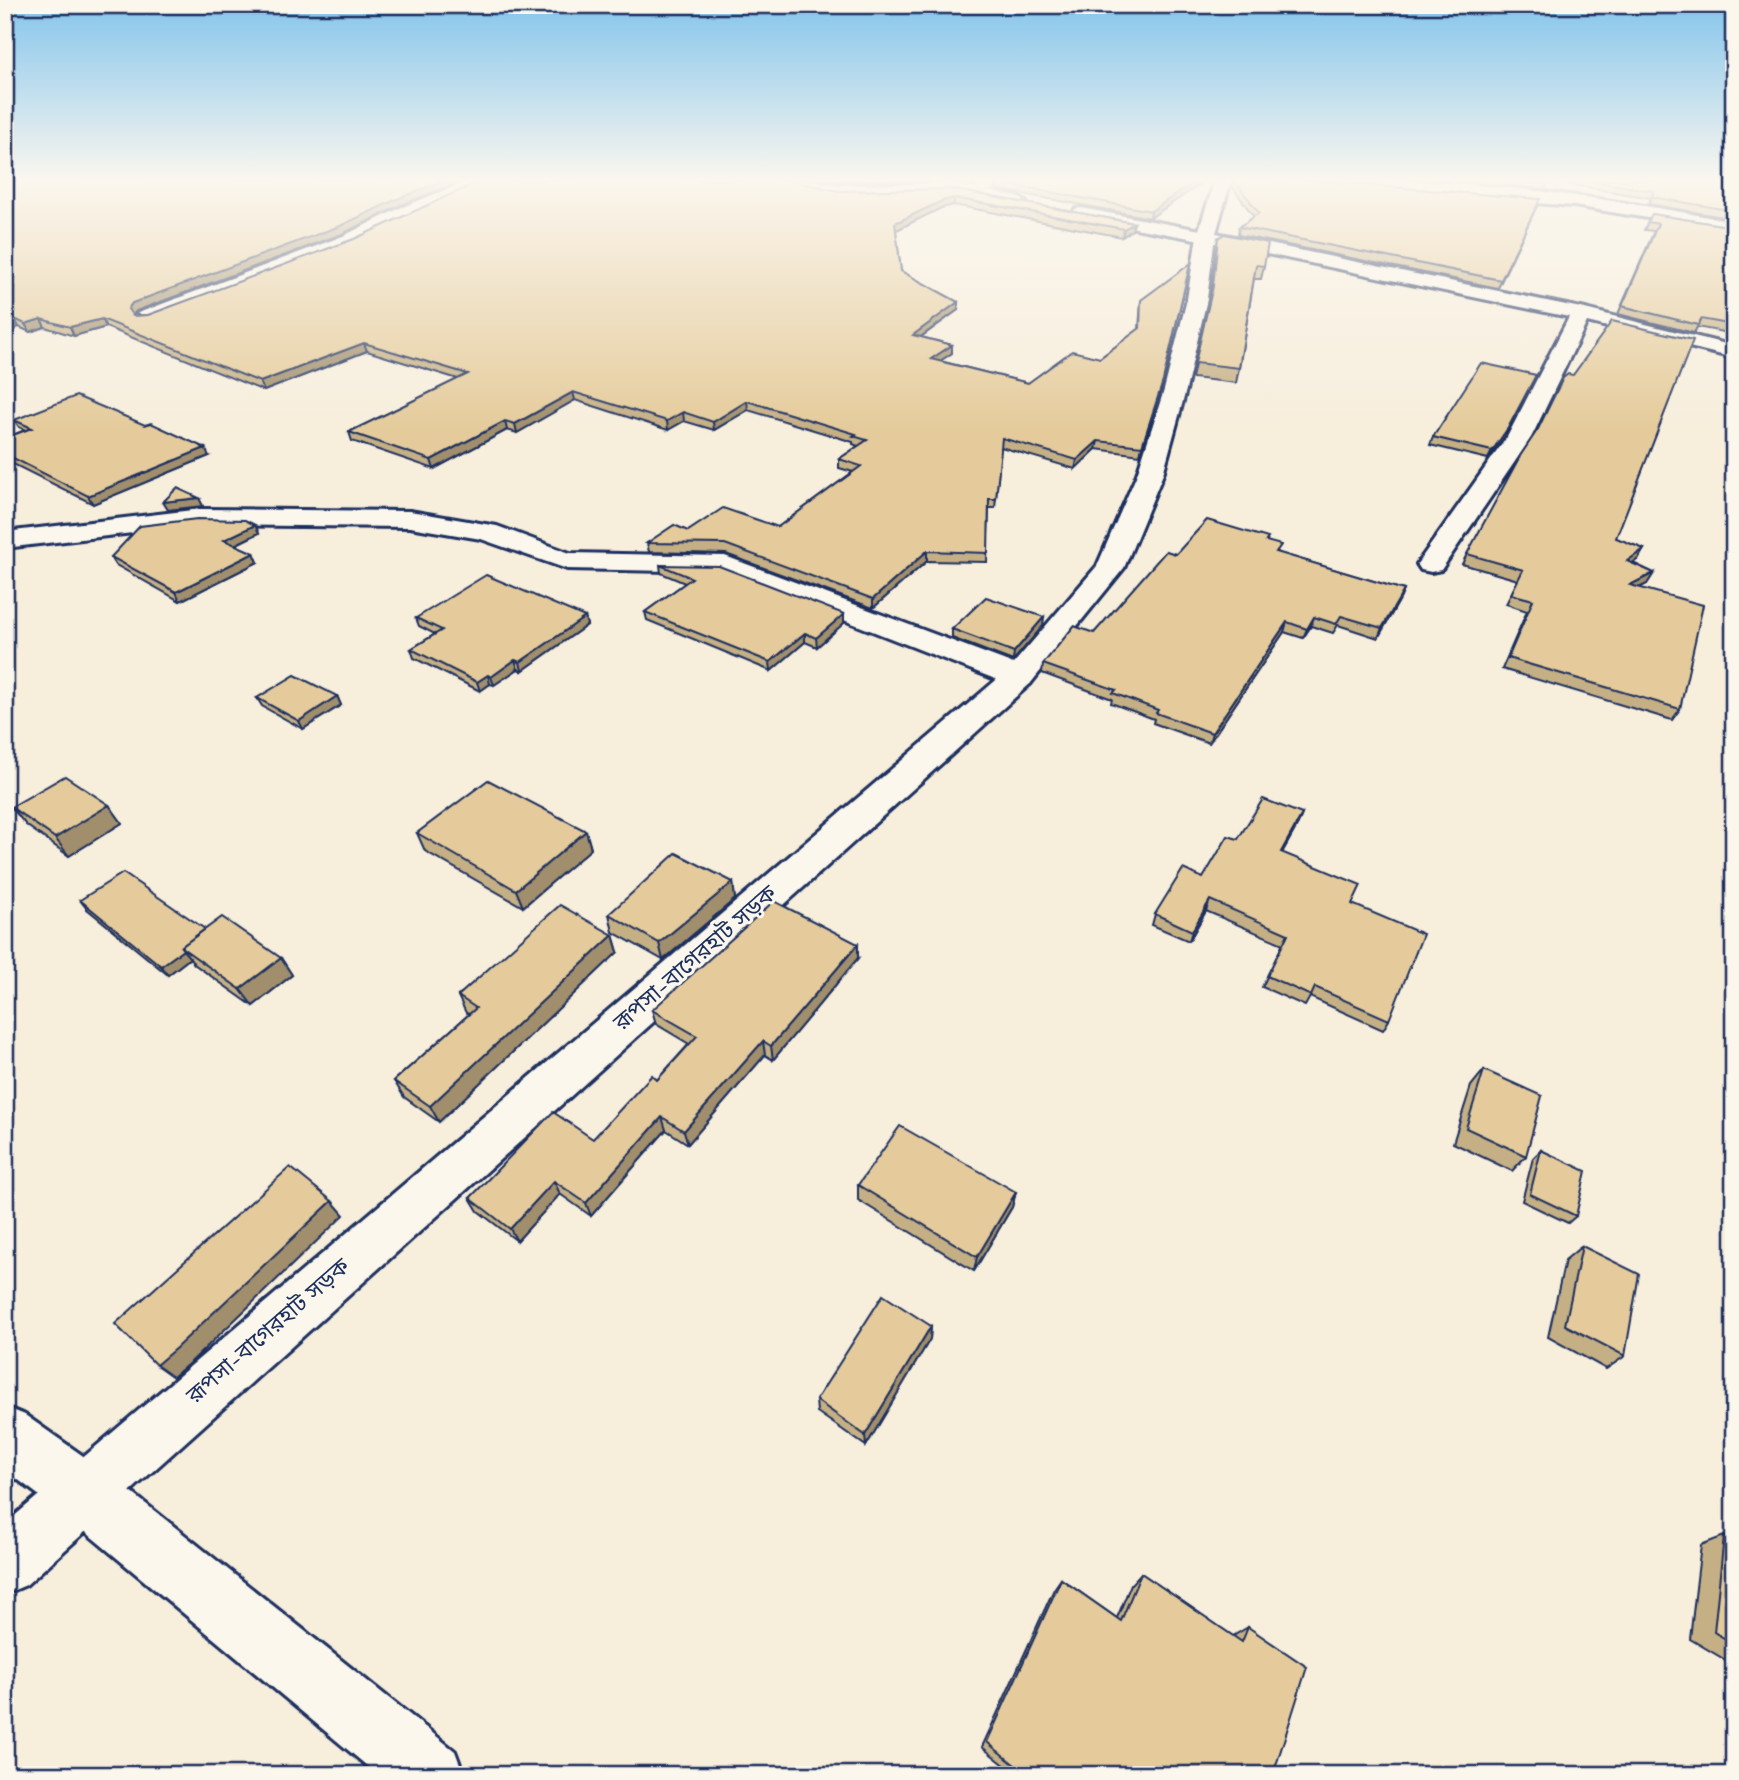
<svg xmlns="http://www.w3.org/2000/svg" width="1739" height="1780" font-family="Mynerve,'Noto Sans Bengali',sans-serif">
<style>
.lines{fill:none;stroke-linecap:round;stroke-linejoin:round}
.street-casing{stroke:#1b2f5e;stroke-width:6}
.secondary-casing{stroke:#1b2f5e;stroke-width:6}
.primary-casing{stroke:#1b2f5e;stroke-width:6}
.street{fill:#fbf7ec;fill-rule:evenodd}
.secondary{fill:#fbf7ec;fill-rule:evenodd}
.primary{fill:#fbf7ec;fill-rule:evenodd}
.wall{fill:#c5af85;stroke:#1b2f5e;stroke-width:2}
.shaded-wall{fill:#a08e6c;stroke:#1b2f5e;stroke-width:2}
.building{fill:#e5cb9b;stroke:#1b2f5e;stroke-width:2}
.labels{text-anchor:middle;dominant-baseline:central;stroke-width:6;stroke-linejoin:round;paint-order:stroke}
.street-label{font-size:23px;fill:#1b2f5e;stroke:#fbf7ec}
</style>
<rect width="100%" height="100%" fill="#f7eedc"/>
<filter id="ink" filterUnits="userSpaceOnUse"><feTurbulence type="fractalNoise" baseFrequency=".0143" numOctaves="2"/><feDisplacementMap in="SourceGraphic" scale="14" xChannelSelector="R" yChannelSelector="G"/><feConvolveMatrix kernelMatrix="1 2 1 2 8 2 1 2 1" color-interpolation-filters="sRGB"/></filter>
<g filter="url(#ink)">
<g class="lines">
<!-- street casing -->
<g class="street-casing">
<g id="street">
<polygon points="470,180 491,180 355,244 152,321 138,321 135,317 138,313 343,236 400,208"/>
<path d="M985,180H1001C996,190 979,199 967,196L965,193Z"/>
<polygon points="1215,180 1231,180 1216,233 1581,308 1734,346 1734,358 1587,322 1531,438 1441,570 1431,572 1421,570 1417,564 1507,437 1569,317 1200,240 1197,236"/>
<path d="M1298,180C1438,174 1596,195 1734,222V232L1574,206L1306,185Z"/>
<polygon points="201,509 410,511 497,526 570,553 725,556 1030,670 1035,677 1030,684 1019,687 1008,684 721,572 567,569 481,539 410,527 201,525 5,548 5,532"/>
<polygon points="5,1407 25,1415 106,1472 455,1751 464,1775 378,1775 64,1514 5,1470"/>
</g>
</g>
<!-- secondary casing -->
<g class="secondary-casing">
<g id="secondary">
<polygon points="782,180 812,180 839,185 950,183 1018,197 1026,202 1018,207 950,193 839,195 785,183"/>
<polygon points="1081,208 1206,231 1215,236 1206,241 1075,217 1073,213 1075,209"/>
</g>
</g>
<!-- primary casing -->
<g class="primary-casing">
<polygon id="primary" points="1206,231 1215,236 1207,299 1186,390 1163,474 1124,568 1030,684 26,1585 5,1594 5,1524 1008,670 1097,566 1137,474 1164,390 1187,299 1197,236"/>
</g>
<!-- street -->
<use href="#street" class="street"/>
<!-- secondary -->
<use href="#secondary" class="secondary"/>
<!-- primary -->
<use href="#primary" class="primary"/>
</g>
<!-- wall -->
<g class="wall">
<polygon points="5,180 399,206 342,234 136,311 133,315 148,315 838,191 950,189 1134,223 1132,230 1122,237 954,205 941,208 896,230 901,271 958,310 921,337 952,345 952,353 940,361 1028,383 1100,358 1139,329 1141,300 1161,389 1140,455 1096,449 1075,469 1001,447 995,508 989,508 987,562 927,561 873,608 726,554 649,552 647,543 688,531 778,527 853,472 839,468 839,459 858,446 853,444 853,442 748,410 714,430 684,421 668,430 575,400 517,433 507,430 434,469 352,441 349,432 458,379 367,351 264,391 106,327 74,336 45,327 30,332 19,327 5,332"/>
<polygon points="825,180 981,180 973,185 950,180 839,182"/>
<polygon points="1000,180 1206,180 1150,218 997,189 997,182"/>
<polygon points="1233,180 1306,180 1537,206 1498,288 1238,235 1239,227 1254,217 1232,186"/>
<polygon points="1432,180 1734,180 1734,219 1648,204 1651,198 1549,181 1545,189"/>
<polygon points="1652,214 1734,227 1734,334 1697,327 1694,333 1618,314 1654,231 1644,230"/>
<polygon points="1218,238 1264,266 1261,279 1254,279 1239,368 1236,383 1192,378 1210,298 1216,251"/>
<polygon points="14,420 209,456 93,504 5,460 5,438 25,430 19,427"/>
<polygon points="1505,436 1488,459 1430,445 1433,437"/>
<polygon points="259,533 235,545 254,553 258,562 180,601 116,565 111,557"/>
<polygon points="1616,538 1644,549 1638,559 1633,563 1654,573 1647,584 1639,588 1680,709 1672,720 1502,669 1527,611 1506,604 1518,580 1462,564 1467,554"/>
<polygon points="1267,541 1279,553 1404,590 1400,599 1378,638 1338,625 1333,633 1311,626 1303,638 1284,632 1209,743 1153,723 1154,719 1111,703 1112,699 1042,673 1043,664 1094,633 1176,554"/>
<polygon points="660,565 844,623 817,647 805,642 771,671 647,620 645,612 685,583 661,573"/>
<polygon points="585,617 587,625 522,671 518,669 494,685 490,684 480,691 414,658 411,649 435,634 419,626 416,618"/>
<polygon points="1043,626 1013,661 952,638 952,629"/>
<polygon points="337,696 341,705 303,729 262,706 257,698"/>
<polygon points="109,805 122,823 69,856 26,825 11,807"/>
<polygon points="1302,814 1298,824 1282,853 1352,904 1389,1020 1383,1030 1310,997 1305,1006 1262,987 1283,944 1206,911 1189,941 1152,925 1155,914 1203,878 1238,839"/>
<polygon points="586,831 591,849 523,907 425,851 417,833"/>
<polygon points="733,882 735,899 663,960 613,932 609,914"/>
<polygon points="80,900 205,929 281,958 292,975 253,1006 194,964 190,958 168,975 87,909"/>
<polygon points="613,935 618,952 439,1122 404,1097 394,1081 469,1014 466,1013 458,996"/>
<polygon points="858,958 773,1060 765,1055 688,1144 666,1130 591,1216 560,1194 517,1241 478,1211 470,1198 593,1139 657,1080 689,1044 656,1024 652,1010"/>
<polygon points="1484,1070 1526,1156 1512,1171 1453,1143 1471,1086"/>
<polygon points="1541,1150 1576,1216 1568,1223 1522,1201 1533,1158"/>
<polygon points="858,1185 1016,1192 1012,1207 974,1271 858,1200"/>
<polygon points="1582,1246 1625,1356 1606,1369 1548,1337 1565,1260"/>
<polygon points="931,1326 930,1339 866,1446 817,1412 816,1400"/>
<polygon points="1724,1536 1734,1541 1734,1665 1690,1639 1701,1545"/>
<polygon points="1141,1573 1233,1636 1248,1627 1273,1775 1017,1775 982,1747 1054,1589 1061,1579 1117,1618 1131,1584"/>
<polygon points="1645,1771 1651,1775 1621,1775 1621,1773"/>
</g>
<!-- shaded-wall -->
<g class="shaded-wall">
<polygon points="445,180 463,180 399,206 342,234 136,311 131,317 128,309 132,303"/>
<polygon points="973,180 981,180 973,185"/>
<polygon points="1197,180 1206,180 1150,218 1151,211"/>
<polygon points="954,198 954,205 941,208 895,231 895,223 942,201"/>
<polygon points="1134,223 1132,230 1122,237 1124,229"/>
<polygon points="1189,271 1161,389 1140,455 1142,446"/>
<polygon points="958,302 958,310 912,343 913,335"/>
<polygon points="15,319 19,327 5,332 5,322"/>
<polygon points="41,319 45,327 30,332 25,324"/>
<polygon points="102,319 106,327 74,336 70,327"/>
<polygon points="364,343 367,351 264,391 260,382"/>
<polygon points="952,345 952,353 931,367 931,359"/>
<polygon points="1532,382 1505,436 1488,459 1492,451"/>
<polygon points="573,392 575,400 517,433 515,424"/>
<polygon points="747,401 748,410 714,430 713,422"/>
<polygon points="683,412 684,421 668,430 667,421"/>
<polygon points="505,421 507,430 434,469 431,460"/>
<polygon points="1098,441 1096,449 1075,469 1077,460"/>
<polygon points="205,448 209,456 93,504 88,496"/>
<polygon points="199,498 203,506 168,510 163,502"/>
<polygon points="255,525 259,533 228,548 224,540"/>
<polygon points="1644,549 1638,559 1621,571 1627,561"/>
<polygon points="927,551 927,561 873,608 873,599"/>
<polygon points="254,553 258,562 180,601 176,592"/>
<polygon points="1654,573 1647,584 1623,596 1630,585"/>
<polygon points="1404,590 1400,599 1378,638 1382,628"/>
<polygon points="844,614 844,623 817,647 816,638"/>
<polygon points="585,617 587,625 522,671 520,662"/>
<polygon points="1044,617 1043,626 1013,661 1014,652"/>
<polygon points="1314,617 1311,626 1303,638 1307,629"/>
<polygon points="1287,622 1284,632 1209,743 1212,733"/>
<polygon points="805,633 805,642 771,671 770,662"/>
<polygon points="515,660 518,669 494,685 491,677"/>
<polygon points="488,675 490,684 480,691 477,682"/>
<polygon points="337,696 341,705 303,729 299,721"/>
<polygon points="109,805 122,823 69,856 55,838"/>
<polygon points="1302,814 1298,824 1276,863 1281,852"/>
<polygon points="586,831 591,849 523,907 516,890"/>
<polygon points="733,882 735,899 663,960 659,943"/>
<polygon points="1210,900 1206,911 1189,941 1192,931"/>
<polygon points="613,935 618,952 439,1122 430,1106"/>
<polygon points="858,944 858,958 773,1060 771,1046"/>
<polygon points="183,950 190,958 168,975 161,966"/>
<polygon points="281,958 292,975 253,1006 240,989"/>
<polygon points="763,1041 765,1055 688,1144 684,1131"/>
<polygon points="662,1117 666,1130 591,1216 586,1203"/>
<polygon points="554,1181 560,1194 517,1241 510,1229"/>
<polygon points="1016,1192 1012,1207 974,1271 977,1257"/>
<polygon points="332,1201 344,1215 193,1360 173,1377 156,1365"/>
<polygon points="931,1326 930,1339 866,1446 865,1435"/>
</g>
<!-- building -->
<g class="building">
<polygon points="5,180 445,180 397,199 340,226 132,303 128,309 133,316 148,315 354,239 482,180 789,180 838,191 950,189 1134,223 1124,229 954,198 942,201 895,223 901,271 958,302 913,335 952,345 931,359 1028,383 1072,351 1100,358 1140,328 1141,300 1190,264 1163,381 1142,446 1098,441 1077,460 1002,438 996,499 989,499 988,553 927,551 873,599 725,544 647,543 674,525 688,531 723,508 778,527 861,466 839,459 867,440 853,436 856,434 747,401 713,422 683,412 667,421 573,392 515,424 505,421 431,460 349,432 468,374 364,343 260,382 102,319 70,327 41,319 25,324 15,319 5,322"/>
<polygon points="1000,180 1197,180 1151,211 997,182"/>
<polygon points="1234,180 1306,180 1540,199 1501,280 1239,227 1259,213"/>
<polygon points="1515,180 1549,180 1548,183"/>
<polygon points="1585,180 1734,180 1734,211 1652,197 1654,191"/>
<polygon points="1652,214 1734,227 1734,325 1701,319 1698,325 1622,306 1658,224 1648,222"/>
<polygon points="1224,234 1268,243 1264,266 1256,265 1239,368 1195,363 1213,286 1218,238"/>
<polygon points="1612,321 1693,340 1616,538 1644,549 1627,561 1654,573 1630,585 1703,605 1680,709 1508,658 1533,600 1511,594 1523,570 1467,554 1520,456 1538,429 1563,378 1568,374 1573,375"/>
<polygon points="1481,363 1536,375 1508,428 1492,451 1433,437"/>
<polygon points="76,396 145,425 151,423 205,448 88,496 5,454 5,438 32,428 14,420"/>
<polygon points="177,488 199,498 163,502"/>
<polygon points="197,519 245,520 255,525 224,540 254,553 176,592 111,557 140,526"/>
<polygon points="1207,520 1268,538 1266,541 1281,545 1276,552 1404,590 1382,628 1341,616 1336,624 1314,617 1307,629 1287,622 1212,733 1156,713 1158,710 1113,693 1116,690 1043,664 1074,626 1094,633 1166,551 1176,554"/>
<polygon points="660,565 719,566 844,614 816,638 805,633 770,662 645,612 692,578"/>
<polygon points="486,575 585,617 520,662 515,660 491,677 488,675 477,682 411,649 442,630 416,618"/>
<polygon points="986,597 1044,617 1014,652 952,629"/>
<polygon points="295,675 337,696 299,721 257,698"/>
<polygon points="65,776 109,805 55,838 11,807"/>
<polygon points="488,780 586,831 516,890 417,833"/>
<polygon points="1263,799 1302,814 1281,852 1361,885 1352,904 1423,934 1389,1020 1315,987 1311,996 1267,976 1288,934 1210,900 1192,931 1155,914 1183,869 1203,878 1228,836 1238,839"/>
<polygon points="676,853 733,882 659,943 609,914"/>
<polygon points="123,873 205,929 181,947 183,950 161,966 80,900"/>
<polygon points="774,901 858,944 771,1046 763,1041 684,1131 662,1117 586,1203 554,1181 510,1229 470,1198 553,1112 593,1139 652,1075 657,1080 697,1036 652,1010"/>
<polygon points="560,905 613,935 430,1106 394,1081 476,1008 458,996"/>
<polygon points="222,917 281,958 240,989 181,947"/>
<polygon points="1484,1070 1542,1096 1526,1156 1466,1128"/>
<polygon points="900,1126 1016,1192 977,1257 858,1185"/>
<polygon points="1541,1150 1586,1171 1576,1216 1530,1194"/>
<polygon points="290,1167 332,1201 176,1348 156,1365 115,1324"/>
<polygon points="1582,1246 1639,1274 1625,1356 1565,1325"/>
<polygon points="883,1295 931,1326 865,1435 816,1400"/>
<polygon points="1724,1536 1734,1541 1734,1644 1714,1632"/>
<polygon points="1141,1573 1242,1642 1248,1627 1307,1667 1273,1775 1027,1775 987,1742 1061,1579 1121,1621"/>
</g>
</g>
<!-- sky -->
<linearGradient id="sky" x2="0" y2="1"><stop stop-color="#85c5ec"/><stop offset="0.42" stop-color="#fbf7ef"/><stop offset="1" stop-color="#fbf7ef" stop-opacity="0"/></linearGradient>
<rect width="1739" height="429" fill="url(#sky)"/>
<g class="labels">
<!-- street labels -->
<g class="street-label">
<text transform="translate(696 959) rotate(-41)">রূপসা-বাগেরহাট সড়ক</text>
<text transform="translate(269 1332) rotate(-41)">রূপসা-বাগেরহাট সড়ক</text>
</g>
</g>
<!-- margin -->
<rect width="1739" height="1780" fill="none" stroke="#fbf7ec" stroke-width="28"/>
<rect x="14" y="14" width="1711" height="1752" fill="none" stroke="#1b2f5e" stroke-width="2.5" filter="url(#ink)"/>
</svg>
